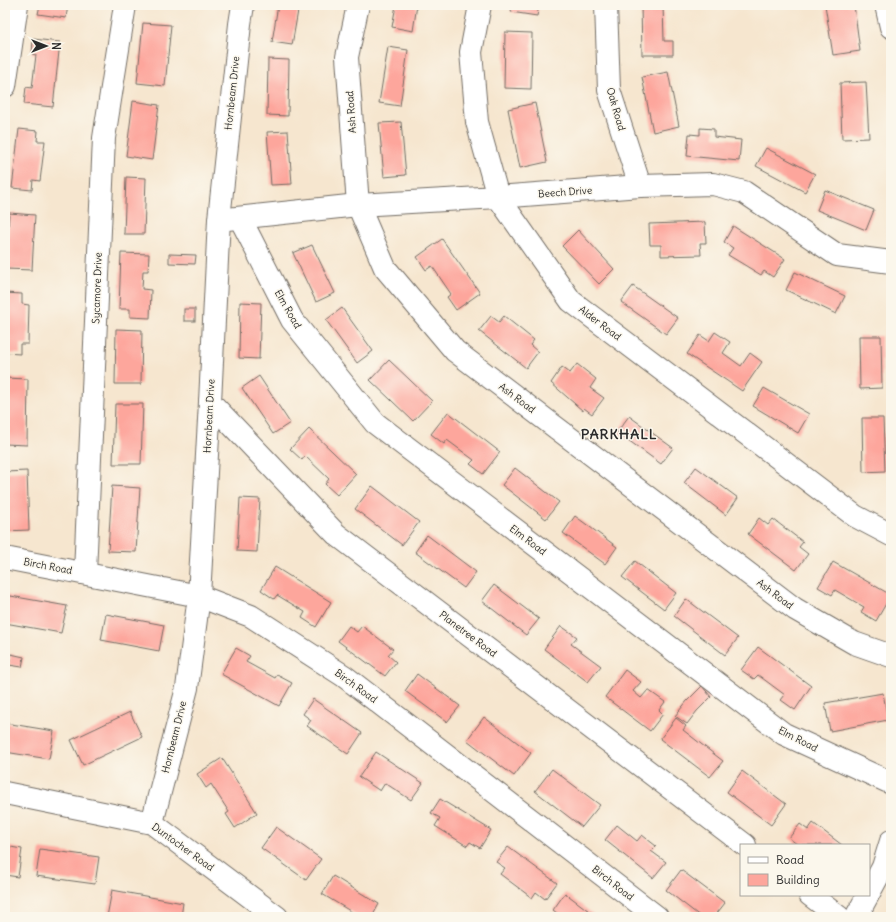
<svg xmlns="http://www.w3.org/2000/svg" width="896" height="922" font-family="Delius,sans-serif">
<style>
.building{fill:#fda69c}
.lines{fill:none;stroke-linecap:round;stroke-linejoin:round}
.street-casing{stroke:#726c64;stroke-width:24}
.secondary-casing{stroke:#726c64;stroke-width:24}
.street{stroke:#fff;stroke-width:22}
.secondary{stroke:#fff;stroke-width:22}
.labels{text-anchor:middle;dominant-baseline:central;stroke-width:3;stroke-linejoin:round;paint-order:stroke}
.street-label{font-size:10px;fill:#2b2b2b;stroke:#fbf7ec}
.district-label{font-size:14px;font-weight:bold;letter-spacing:1px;fill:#2b2b2b;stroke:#fbf7ec}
</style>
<rect width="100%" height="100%" fill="#fbf7ec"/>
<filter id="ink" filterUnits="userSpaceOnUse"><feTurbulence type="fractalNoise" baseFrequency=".025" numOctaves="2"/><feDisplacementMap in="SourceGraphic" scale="8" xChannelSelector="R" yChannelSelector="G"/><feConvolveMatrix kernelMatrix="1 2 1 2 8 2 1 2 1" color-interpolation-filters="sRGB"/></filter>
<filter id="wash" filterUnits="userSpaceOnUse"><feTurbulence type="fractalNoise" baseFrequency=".012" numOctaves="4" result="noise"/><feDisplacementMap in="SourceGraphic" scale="16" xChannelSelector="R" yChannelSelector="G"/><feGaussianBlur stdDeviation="0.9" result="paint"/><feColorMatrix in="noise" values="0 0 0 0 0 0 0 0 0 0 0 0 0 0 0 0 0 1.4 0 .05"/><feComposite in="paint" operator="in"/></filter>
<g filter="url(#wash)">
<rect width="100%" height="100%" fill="#f6e6cf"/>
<g id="blocks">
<!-- building -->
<g class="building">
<polygon points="40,5 68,5 66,18 38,14"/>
<polygon points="278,5 299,5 292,45 272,42"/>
<polygon points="396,5 417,5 413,31 392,27"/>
<polygon points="512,5 539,5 537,16 511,12"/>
<polygon points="641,5 663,5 664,41 673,41 673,55 642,55"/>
<polygon points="825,5 854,5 860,51 833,55"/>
<polygon points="143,23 171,25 165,86 137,83"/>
<polygon points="505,32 532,33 531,89 504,88"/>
<polygon points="33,39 60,42 53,107 24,104 26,87 32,88 36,55 32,54"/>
<polygon points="388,47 408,50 400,106 379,103"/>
<polygon points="268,59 289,60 288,116 267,115"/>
<polygon points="668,72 679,126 653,132 642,77"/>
<polygon points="866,82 869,138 842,139 840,83"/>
<polygon points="133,101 159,105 152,160 126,156"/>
<polygon points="535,103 547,162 520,168 508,109"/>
<polygon points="401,122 406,175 384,177 379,123"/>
<polygon points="700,128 714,129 714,137 741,140 739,161 687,156 689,134 700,135"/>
<polygon points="19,129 38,131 37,141 45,141 40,181 33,180 32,190 12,188"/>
<polygon points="288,131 292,184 271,185 267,132"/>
<polygon points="766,148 815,174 805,192 756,166"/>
<polygon points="126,177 146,178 144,234 124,234"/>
<polygon points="825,190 874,210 866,230 817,210"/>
<polygon points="9,213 35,215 32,270 6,269"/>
<polygon points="705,222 706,243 700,243 701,255 661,256 661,245 650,245 649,224"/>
<polygon points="733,226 785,259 773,277 764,271 761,275 728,255 733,248 724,242"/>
<polygon points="578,230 614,269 599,284 562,246"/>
<polygon points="442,239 480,293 456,310 447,297 451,294 432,266 426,270 417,257"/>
<polygon points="312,245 335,293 316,302 293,253"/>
<polygon points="121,253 149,254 148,271 143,271 142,289 151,290 150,318 130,317 130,309 119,309"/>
<polygon points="169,254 196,255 195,264 169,263"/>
<polygon points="795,272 845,296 836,314 786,290"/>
<polygon points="633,286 678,318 666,334 621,302"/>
<polygon points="5,293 22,294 22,304 29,305 28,344 20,344 20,354 5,353"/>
<polygon points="240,302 261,303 259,359 239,358"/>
<polygon points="342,308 373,351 357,363 326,320"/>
<rect x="184" y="309" width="11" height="12"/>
<polygon points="491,316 499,322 504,316 534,340 530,345 538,352 526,368 479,331"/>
<polygon points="116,329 142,330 141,384 115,384"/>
<polygon points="715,332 730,342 723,353 741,366 750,353 762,362 742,391 687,354 700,335 709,341"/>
<polygon points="859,336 881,336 882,388 860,389"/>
<polygon points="389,360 432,401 413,421 370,380"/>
<polygon points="577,364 596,379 590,388 604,398 592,414 584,408 583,411 551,383 562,367 570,373"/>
<polygon points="259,376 290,423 273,434 242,388"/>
<polygon points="5,378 28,379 27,445 5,444"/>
<polygon points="764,388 809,414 798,433 753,406"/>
<polygon points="115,404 143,404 141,464 113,464"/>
<polygon points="448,412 500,452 483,474 470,464 474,460 447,440 444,444 431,434"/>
<polygon points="629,416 673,448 661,464 617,432"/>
<polygon points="862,418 883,418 885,471 863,472"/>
<polygon points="309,429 356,474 337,495 325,484 329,479 305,456 302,460 290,449"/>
<polygon points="696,467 738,498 726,515 684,483"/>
<polygon points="515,468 559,502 546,519 502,485"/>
<polygon points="27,471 29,530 5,531 5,472"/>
<polygon points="112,486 140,488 136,552 108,551"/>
<polygon points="372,486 419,522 402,545 355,509"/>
<polygon points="240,498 260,499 257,552 237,551"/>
<polygon points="575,516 617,547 605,564 563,533"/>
<polygon points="759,518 768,525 773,519 803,542 799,547 808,554 796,570 748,534"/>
<polygon points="427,535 476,572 464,588 415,552"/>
<polygon points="635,561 676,593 664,609 622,577"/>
<polygon points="833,562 891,595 876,621 861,612 864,607 835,590 832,595 818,587"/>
<polygon points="275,567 331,602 316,627 302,618 305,612 277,595 274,599 261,590"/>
<polygon points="494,585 539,619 526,635 482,601"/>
<polygon points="5,595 67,606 61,633 5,623"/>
<polygon points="686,599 738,638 725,655 674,616"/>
<polygon points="106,614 164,625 159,651 101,640"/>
<polygon points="349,626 357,632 362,626 393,649 388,655 396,662 385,676 338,641"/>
<polygon points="561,626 577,637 571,644 601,666 588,682 544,649"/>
<polygon points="758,647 811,686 795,710 781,700 785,695 758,675 754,679 741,670"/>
<polygon points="236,648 250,656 246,662 275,678 277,675 292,683 279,706 221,674"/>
<polygon points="11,654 24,657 22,667 9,665"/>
<polygon points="625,670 641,682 633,691 641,698 648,690 665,702 659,710 663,714 650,731 605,697"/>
<polygon points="417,674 460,706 447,722 405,691"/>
<polygon points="702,686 711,697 697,711 687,724 675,716 687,701"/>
<polygon points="883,693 888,720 830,731 825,703"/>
<polygon points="313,699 362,733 348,754 307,726 311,720 303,714"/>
<polygon points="130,712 142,737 83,765 71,740"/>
<polygon points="484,717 531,753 514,776 467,740"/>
<polygon points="676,718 686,726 683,730 723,761 710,777 660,739"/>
<polygon points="5,723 54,731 49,759 5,752"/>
<polygon points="376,752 423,783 411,800 385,783 380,791 359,777"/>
<polygon points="222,758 257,813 235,828 226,814 229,812 211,784 206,788 197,774"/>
<polygon points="552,769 600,805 582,827 535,791"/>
<polygon points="742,771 786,804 771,825 727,792"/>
<polygon points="440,799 491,830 480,848 470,842 467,846 435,826 440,818 431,813"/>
<polygon points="813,823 842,845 798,845 789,838 800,824 808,830"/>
<polygon points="617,825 637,841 642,835 656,846 651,851 666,862 653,878 605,840"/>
<polygon points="276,827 321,859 306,880 261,848"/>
<polygon points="5,846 22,849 18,877 5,875"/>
<polygon points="508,847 557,883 545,899 536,892 532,898 500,874 505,868 496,862"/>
<polygon points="40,849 99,857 95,884 36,876"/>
<polygon points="681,870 725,903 714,917 701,917 666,890"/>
<polygon points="333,876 379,904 372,917 360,917 322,894"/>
<polygon points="112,890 183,903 181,917 107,917"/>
<polygon points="565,893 597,917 562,917 553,910"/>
</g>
</g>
</g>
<g filter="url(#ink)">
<use href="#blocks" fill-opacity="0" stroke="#726c64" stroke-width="1"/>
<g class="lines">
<!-- street casing -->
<g class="street-casing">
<g id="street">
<polyline points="358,5 347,57 358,205 385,268 455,351 795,609 854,643 891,656"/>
<polyline points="480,5 471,52 477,122 498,197 571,301 855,516 891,535"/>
<polyline points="606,5 609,90 640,186"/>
<polyline points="886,5 891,27"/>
<polyline points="5,86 17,5"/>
<polyline points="240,218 292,320 375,423 784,734 891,783"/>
<polyline points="227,219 358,205 498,197 640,186 713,184 744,192 837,255 891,262"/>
<polyline points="210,402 336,534 745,845"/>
<polyline points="5,558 199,596 251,616 344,676 657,917"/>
<polyline points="85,573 104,138 125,5"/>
<polyline points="152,823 187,688 199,596 210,402 219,219 240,24 243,5"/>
<polyline points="869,893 883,867 891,841"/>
<polyline points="810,895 839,917"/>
<polyline points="856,917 868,895"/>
</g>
</g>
<!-- secondary casing -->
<g class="secondary-casing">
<polyline id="secondary" points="5,793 152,823 277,917"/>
</g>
<!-- street -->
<use href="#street" class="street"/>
<!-- secondary -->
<use href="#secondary" class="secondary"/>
</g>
</g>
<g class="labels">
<!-- street labels -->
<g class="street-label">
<text transform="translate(232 93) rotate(-84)">Hornbeam Drive</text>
<text transform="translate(616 109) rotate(74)">Oak Road</text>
<text transform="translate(351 112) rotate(-94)">Ash Road</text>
<text transform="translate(565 192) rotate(-4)">Beech Drive</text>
<text transform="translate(97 288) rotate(-88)">Sycamore Drive</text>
<text transform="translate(288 309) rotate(60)">Elm Road</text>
<text transform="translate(600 323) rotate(37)">Alder Road</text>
<text transform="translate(517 398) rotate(37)">Ash Road</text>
<text transform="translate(209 416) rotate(-87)">Hornbeam Drive</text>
<text transform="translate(528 540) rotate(37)">Elm Road</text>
<text transform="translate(48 566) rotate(11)">Birch Road</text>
<text transform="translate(775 594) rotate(37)">Ash Road</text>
<text transform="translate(468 634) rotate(37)">Planetree Road</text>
<text transform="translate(356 686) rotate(36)">Birch Road</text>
<text transform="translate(174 737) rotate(-76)">Hornbeam Drive</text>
<text transform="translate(798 739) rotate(27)">Elm Road</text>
<text transform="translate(183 847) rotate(36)">Duntocher Road</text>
<text transform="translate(613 883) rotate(38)">Birch Road</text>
</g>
<!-- district labels -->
<g class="district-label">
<text x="619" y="434">PARKHALL</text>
</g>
</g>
<!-- margin -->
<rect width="896" height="922" fill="none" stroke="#fbf7ec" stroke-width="20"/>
<!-- legend -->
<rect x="740" y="844" width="130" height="52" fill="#fbf7ec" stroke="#a8a59f"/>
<rect x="748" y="857" width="20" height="6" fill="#ffffff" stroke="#a8a59f"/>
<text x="776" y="864" font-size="12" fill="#2b2b2b">Road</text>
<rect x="748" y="874" width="20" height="12" fill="#fda69c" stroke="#a8a59f"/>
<text x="776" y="884" font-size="12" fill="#2b2b2b">Building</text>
<!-- north arrow -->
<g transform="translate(46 46) rotate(90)" stroke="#fbf7ec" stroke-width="3" paint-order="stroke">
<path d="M0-3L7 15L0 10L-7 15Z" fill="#2b2b2b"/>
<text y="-6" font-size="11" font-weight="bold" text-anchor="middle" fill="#2b2b2b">N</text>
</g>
</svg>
